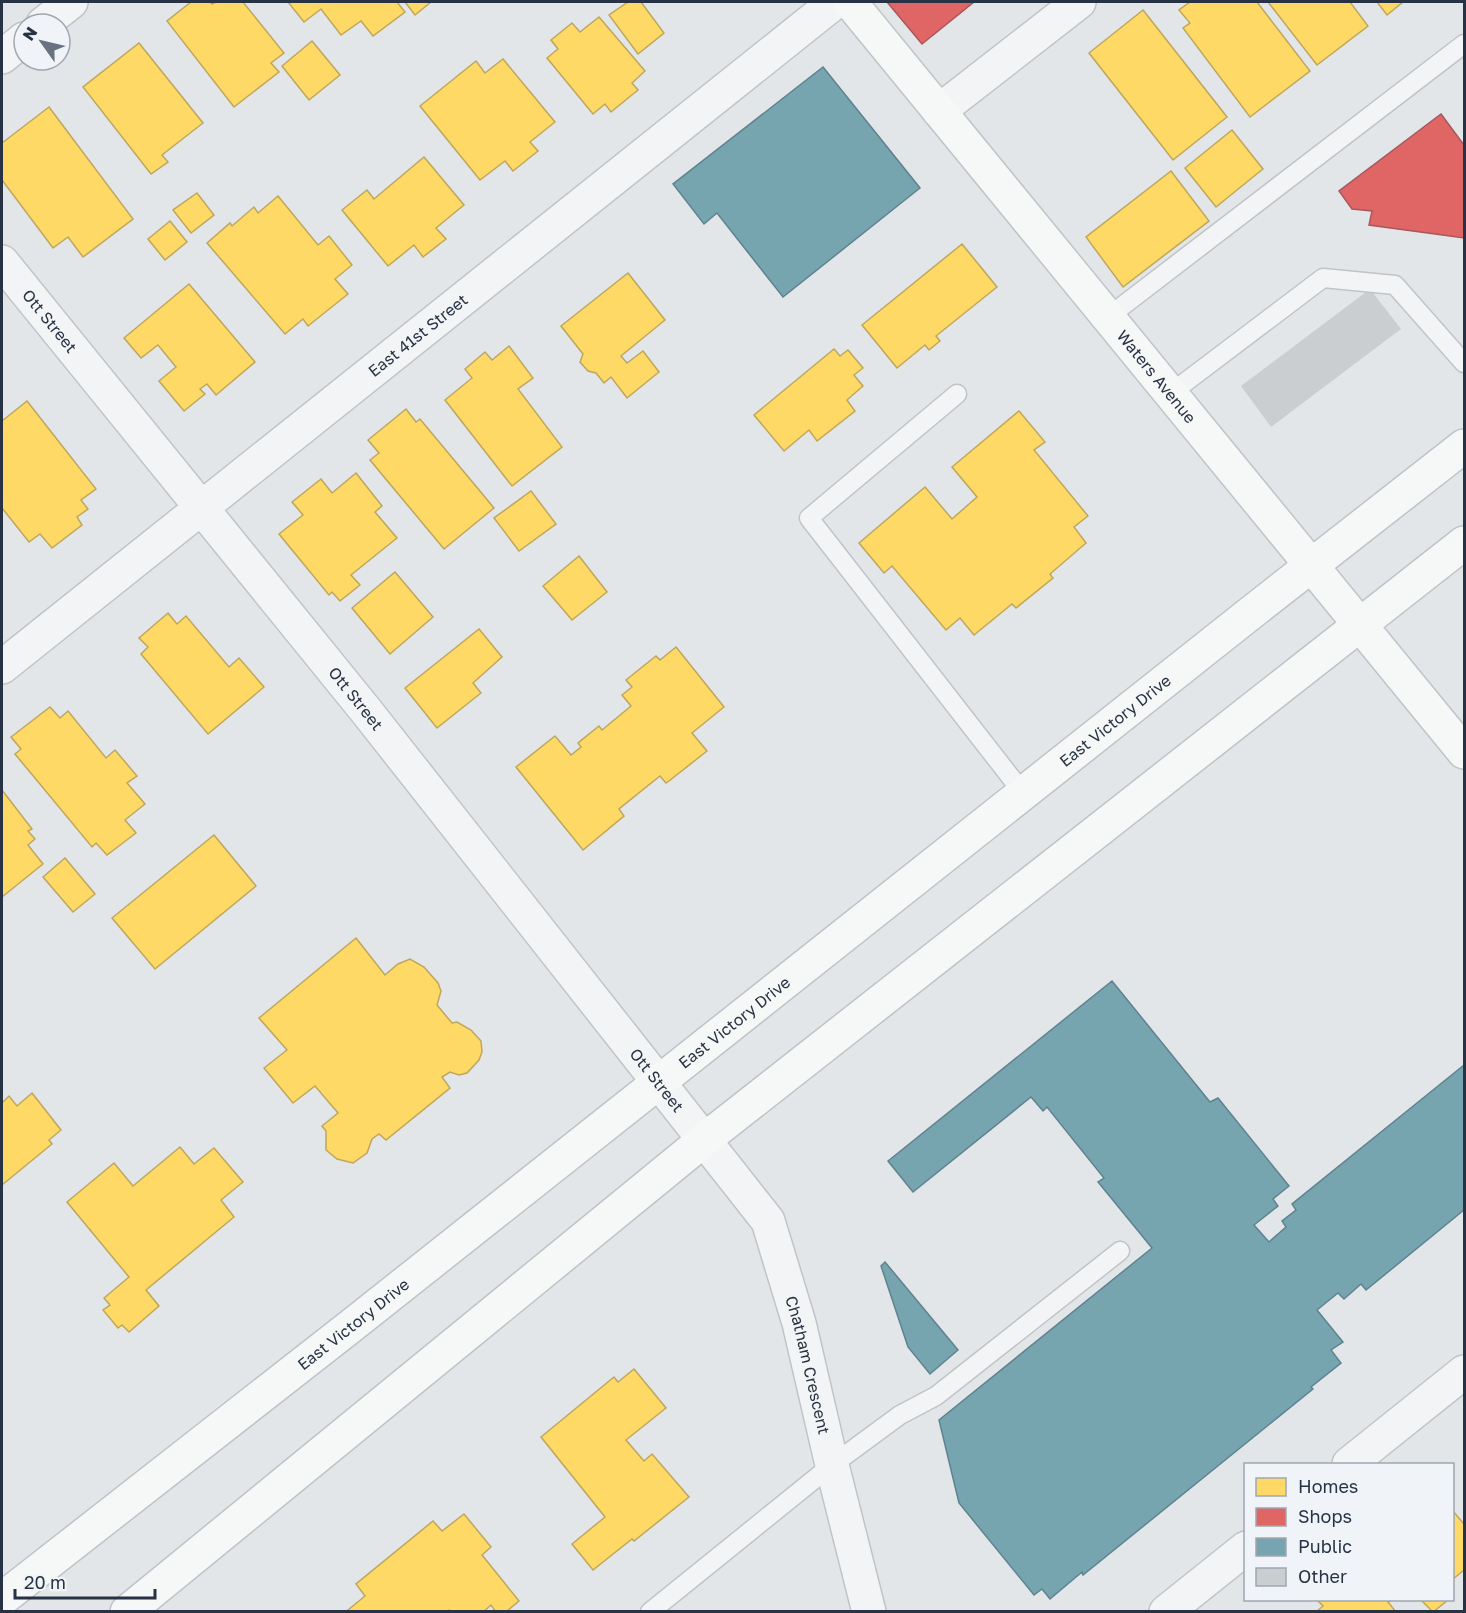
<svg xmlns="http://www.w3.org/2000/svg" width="1466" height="1613" font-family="'Golos Text',sans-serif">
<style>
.homes{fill:#ffd966;stroke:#bea75c;stroke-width:1.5}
.shops{fill:#e06666;stroke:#a8575c;stroke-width:1.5}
.public{fill:#76a5af;stroke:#5e838f;stroke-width:1.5}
.building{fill:#cbced1}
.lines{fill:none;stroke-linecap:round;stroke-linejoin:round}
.service-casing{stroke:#c1c4c7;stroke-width:21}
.minor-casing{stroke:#c1c4c7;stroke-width:36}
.secondary-casing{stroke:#c1c4c7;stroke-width:36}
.primary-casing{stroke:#bfc3c7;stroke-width:36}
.service{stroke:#f3f4f5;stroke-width:18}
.minor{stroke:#f3f4f5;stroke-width:33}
.secondary{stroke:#f6f7f7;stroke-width:33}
.primary{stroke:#f6f7f7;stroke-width:33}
.labels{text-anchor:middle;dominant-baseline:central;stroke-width:6;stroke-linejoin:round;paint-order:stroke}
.street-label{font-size:16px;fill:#273344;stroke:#f0f4f8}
</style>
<rect width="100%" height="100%" fill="#e3e6e9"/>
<!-- homes -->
<g class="homes">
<polygon points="191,2 210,2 212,4 216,2 243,2 284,53 271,63 279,72 234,107 167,21"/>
<polygon points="288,2 397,2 405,12 373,36 361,21 341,35 321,9 304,22"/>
<polygon points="405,2 431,2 415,15"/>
<polygon points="628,2 641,2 664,33 638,54 609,15"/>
<polygon points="1190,2 1257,2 1310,71 1250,117 1183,28 1190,23 1179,10"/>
<polygon points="1268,2 1350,2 1368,26 1317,65"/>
<polygon points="1377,2 1403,2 1387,15"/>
<polygon points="1143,10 1227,117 1173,160 1089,53"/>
<polygon points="599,17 645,71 632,83 638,90 611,112 605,104 593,114 547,58 558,49 551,40 572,23 580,32"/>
<polygon points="312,41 340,75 309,100 282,66"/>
<polygon points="139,43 203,123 162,155 168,162 151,174 83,87"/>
<polygon points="503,59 555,122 530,142 538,151 513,171 505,161 480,180 420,106 476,61 485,73"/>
<polygon points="49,107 133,219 83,257 68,237 53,248 2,180 2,143"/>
<polygon points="1232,130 1263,169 1216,207 1185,168"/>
<polygon points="424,157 464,205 436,228 446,239 423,257 414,245 388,266 342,210 367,190 374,199"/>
<polygon points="1171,171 1209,221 1123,287 1086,237"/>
<polygon points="197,193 214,215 191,233 173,210"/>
<polygon points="278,196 318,245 329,236 352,265 335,279 348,294 308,326 303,319 285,334 207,243 230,223 232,226 254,207 258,213"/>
<polygon points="170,221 187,242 165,260 148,239"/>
<polygon points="962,244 997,287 936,336 940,341 929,350 925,345 897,368 862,325"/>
<polygon points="628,273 665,320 621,356 627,363 643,351 659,372 627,398 611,377 604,383 596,373 588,371 580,362 583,354 561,326"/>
<polygon points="189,284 255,362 216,395 207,384 200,389 205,394 184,411 159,381 176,367 158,345 141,358 124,338"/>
<polygon points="509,346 533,378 518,389 562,447 512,486 445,400 472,378 465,369 485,352 492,360"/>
<polygon points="834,349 840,356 848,350 863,368 854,375 863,386 847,400 855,411 817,441 809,430 784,451 754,415"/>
<polygon points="27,401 96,489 81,500 88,509 77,517 82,525 52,548 40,534 29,542 2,508 2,421"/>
<polygon points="406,409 416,422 420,419 494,508 444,549 370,460 379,453 368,440"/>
<polygon points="1019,411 1045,442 1034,450 1088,516 1074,527 1086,543 1050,574 1053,578 1016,608 1012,604 974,635 960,618 946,630 892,566 884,573 859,543 925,487 952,519 977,497 952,467"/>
<polygon points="356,473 382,506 375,512 397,538 351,575 360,585 340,601 332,592 329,595 279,534 303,515 292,502 321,479 332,493"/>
<polygon points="531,491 556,524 519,551 494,518"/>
<polygon points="579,556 607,592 572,620 543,586"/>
<polygon points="395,572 433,617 390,654 352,608"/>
<polygon points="168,613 177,624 186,616 229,667 239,658 264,687 208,734 141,654 148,647 139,638"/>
<polygon points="479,629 502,657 473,683 481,693 437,728 405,688"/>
<polygon points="676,647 724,707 692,733 707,751 669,781 666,783 660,776 619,809 624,816 583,850 516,767 555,736 571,755 581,747 578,743 599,726 602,730 631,706 622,695 632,687 626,680 656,656 660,660"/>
<polygon points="50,707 60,718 68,711 106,758 115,750 137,776 127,783 145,804 125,820 136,833 107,855 96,843 92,847 15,754 21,749 11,737"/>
<polygon points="2,790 32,829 28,831 35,839 28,845 43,864 2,897"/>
<polygon points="214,835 256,886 155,969 112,918"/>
<polygon points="65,858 95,894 73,912 43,877"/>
<polygon points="356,938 385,975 398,964 410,959 424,967 438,983 441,991 437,1005 452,1023 457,1022 471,1030 481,1041 482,1052 479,1060 467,1073 459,1075 450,1072 442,1077 450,1088 386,1140 379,1134 372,1139 367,1153 353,1163 337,1159 326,1150 326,1131 322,1126 338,1113 315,1086 293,1103 264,1068 287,1050 259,1018"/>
<polygon points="32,1093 61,1130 49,1140 52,1144 2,1185 2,1103 9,1096 17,1106"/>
<polygon points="180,1147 194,1164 214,1148 243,1182 221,1200 234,1217 146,1290 159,1306 129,1332 122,1325 118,1328 103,1310 110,1305 104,1298 129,1277 67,1202 114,1163 133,1186"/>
<polygon points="634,1369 666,1408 626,1440 644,1461 652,1454 689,1497 634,1541 632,1539 593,1570 572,1544 605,1517 541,1437 614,1377 618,1382"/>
<polygon points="1452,1510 1464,1524 1464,1570 1452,1580"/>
<polygon points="464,1514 491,1547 482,1555 519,1601 506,1612 496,1612 491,1605 483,1612 451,1612 449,1610 447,1612 350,1612 348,1610 365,1596 356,1584 433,1521 442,1531"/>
<polygon points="1317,1600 1392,1600 1388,1602 1396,1612 1316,1612 1323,1606"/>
<polygon points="1421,1600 1448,1600 1433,1612"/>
</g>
<!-- shops -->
<g class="shops">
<polygon points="887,2 974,2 922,44"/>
<polygon points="1441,114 1464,145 1464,238 1369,225 1372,211 1352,209 1339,191"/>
</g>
<!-- public -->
<g class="public">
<polygon points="823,67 920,188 783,297 717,213 704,224 673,184"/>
<polygon points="1112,981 1210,1102 1218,1098 1289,1186 1273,1199 1278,1206 1254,1225 1269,1242 1286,1227 1282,1221 1296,1210 1292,1204 1464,1065 1464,1210 1366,1290 1361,1284 1344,1299 1338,1293 1317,1310 1343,1342 1331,1350 1341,1363 1311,1387 1313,1389 1083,1575 1082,1572 1050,1599 1042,1589 1034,1595 959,1503 939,1420 1152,1248 1098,1182 1104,1178 1047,1107 1043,1111 1031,1097 913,1192 888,1161"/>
<polygon points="885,1262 958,1350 930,1374 908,1347 881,1266"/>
</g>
<!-- building -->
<polygon class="building" points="1370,289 1401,329 1271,427 1241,386"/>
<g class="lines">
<!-- service casing -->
<g class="service-casing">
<g id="service">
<polyline points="1108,317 1464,44"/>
<polyline points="1171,393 1323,278 1395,285 1464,363"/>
<polyline points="957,394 809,518 1023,793"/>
<polyline points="650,1612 832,1465 900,1415 936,1396 1120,1251"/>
</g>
</g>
<!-- minor casing -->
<g class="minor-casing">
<g id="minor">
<polyline points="43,24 71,2"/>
<polyline points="2,57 24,39"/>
<polyline points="939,111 1079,2"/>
<path id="s1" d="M2,262L367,712L768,1221L799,1323L832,1465L869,1612"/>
<path id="s2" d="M2,667L835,2"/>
<polyline points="1349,1464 1464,1372"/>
<polyline points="1166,1612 1246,1548"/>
</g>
</g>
<!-- secondary casing -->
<g class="secondary-casing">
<g id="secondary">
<path id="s3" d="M850,2L1464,752"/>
</g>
</g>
<!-- primary casing -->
<g class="primary-casing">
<g id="primary">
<path id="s4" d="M2,1599L351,1326L1257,608L1464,446"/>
<polyline points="127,1612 704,1140 1464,543"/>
</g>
</g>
<!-- service -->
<use href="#service" class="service"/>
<!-- minor -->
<use href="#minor" class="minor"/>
<!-- secondary -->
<use href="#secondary" class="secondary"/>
<!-- primary -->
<use href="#primary" class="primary"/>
</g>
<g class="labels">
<!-- street labels -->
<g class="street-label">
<text stroke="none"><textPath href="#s1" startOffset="76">Ott Street</textPath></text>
<text stroke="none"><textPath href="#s2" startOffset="532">East 41st Street</textPath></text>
<text stroke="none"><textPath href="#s3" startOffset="484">Waters Avenue</textPath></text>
<text stroke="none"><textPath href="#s1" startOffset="562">Ott Street</textPath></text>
<text stroke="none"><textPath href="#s4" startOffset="1418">East Victory Drive</textPath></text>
<text stroke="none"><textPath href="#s4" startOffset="932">East Victory Drive</textPath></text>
<text stroke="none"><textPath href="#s1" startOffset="1048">Ott Street</textPath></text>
<text stroke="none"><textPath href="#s4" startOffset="446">East Victory Drive</textPath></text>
<text stroke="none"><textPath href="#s1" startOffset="1377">Chatham Crescent</textPath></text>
</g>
</g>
<!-- border -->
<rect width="1466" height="1613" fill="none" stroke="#273344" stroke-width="6"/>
<!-- legend -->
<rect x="1244" y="1463" width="210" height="138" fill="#f0f4f8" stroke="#a0a7b0" stroke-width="1.5"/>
<rect x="1256" y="1478" width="30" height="18" fill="#ffd966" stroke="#a0a7b0" stroke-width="1.5"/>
<text x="1298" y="1493" font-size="18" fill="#273344">Homes</text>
<rect x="1256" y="1508" width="30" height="18" fill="#e06666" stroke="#a0a7b0" stroke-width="1.5"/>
<text x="1298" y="1523" font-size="18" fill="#273344">Shops</text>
<rect x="1256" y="1538" width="30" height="18" fill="#76a5af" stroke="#a0a7b0" stroke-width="1.5"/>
<text x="1298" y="1553" font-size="18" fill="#273344">Public</text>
<rect x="1256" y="1568" width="30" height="18" fill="#cbced1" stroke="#a0a7b0" stroke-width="1.5"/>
<text x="1298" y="1583" font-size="18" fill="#273344">Other</text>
<!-- north arrow -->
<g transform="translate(42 42) rotate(304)"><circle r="28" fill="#f0f4f8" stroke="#a0a7b0" stroke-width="1.5"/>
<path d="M0-4.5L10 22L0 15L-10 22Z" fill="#69727e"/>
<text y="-9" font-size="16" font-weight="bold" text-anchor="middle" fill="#273344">N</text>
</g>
<!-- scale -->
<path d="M15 1589v9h140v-9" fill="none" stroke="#273344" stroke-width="3"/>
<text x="24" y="1589" font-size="18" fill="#273344" stroke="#f0f4f8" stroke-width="4.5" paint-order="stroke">20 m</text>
</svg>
